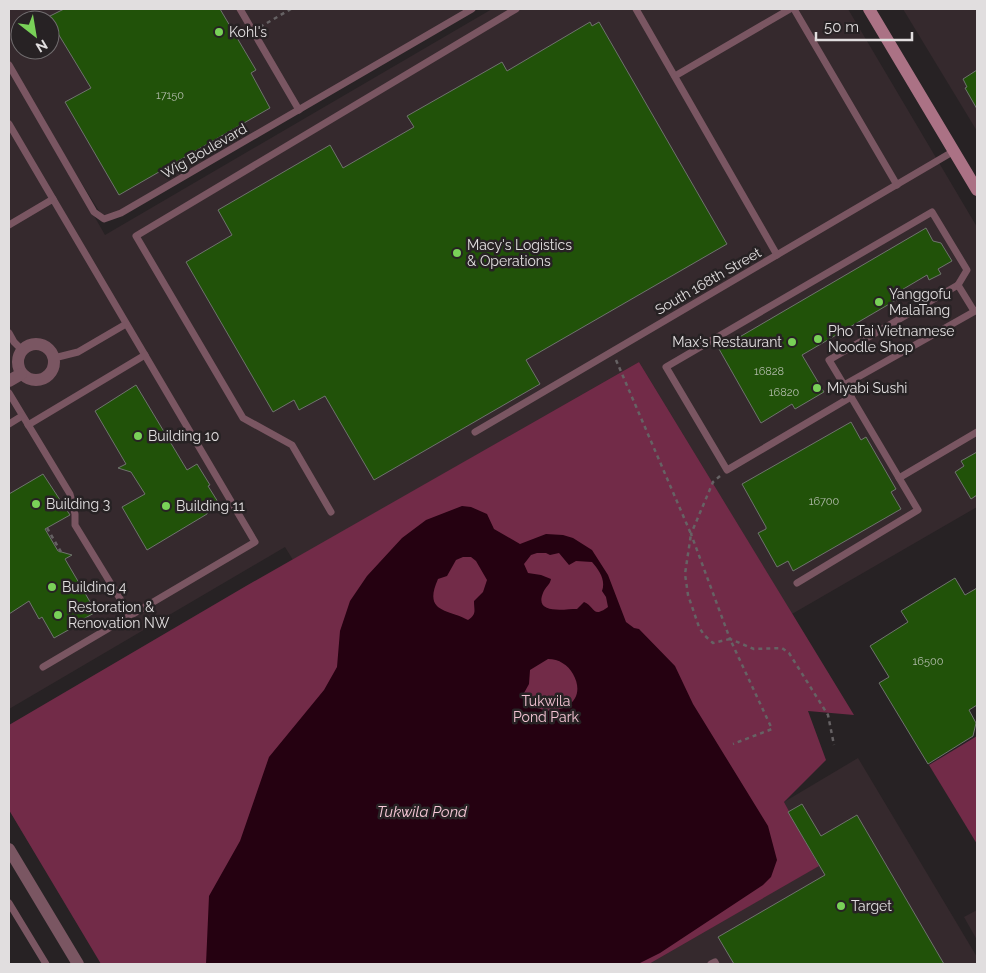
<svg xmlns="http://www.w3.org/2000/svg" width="986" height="973" font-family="Raleway,sans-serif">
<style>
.built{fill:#35292d;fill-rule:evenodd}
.green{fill:#722b48}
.water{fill:#250111;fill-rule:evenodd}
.building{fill:#215209;stroke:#6f736e}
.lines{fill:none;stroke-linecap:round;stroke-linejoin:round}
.path{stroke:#666264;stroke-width:2.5;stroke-dasharray:4 4;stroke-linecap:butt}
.service{stroke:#7a5662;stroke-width:7}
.minor{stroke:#7a5662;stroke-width:12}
.tertiary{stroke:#7a5662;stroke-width:12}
.secondary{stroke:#ab7285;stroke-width:12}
.poi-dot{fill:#79d158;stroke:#272224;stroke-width:2}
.labels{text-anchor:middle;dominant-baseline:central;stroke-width:5;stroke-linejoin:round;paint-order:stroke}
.number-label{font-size:11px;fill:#b1bbaa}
.poi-label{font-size:14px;fill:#e1dedf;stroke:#272224;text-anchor:start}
.street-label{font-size:14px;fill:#e1dedf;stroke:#272224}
.park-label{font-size:14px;fill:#f3c4d3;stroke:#272224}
.water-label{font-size:15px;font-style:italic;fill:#f8c9d8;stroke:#272224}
</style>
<rect width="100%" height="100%" fill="#272224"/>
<!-- built -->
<g class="built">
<path d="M9,9H472L104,219L11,70L105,235L492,9H848L977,227V507L792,614L639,362L293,560L285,547L9,709ZM20,20H50V50H20Z"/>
<polygon points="903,9 977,9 977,131"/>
<polygon points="858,758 977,957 977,964 649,964 818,866 784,802"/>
<polygon points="977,910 977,940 964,917"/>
</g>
<!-- green -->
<g class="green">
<polygon points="639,362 854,715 808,711 826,760 784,802 819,866 649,964 101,964 9,810 9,725 246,586"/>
<polygon points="977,736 977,844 929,765"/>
</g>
<!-- water -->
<path class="water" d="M462,506L471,507L487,514L494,529L520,544L546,534L563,535L573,538L592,550L608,575L626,622L634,628L639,629L675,666L693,704L768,826L777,860L771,877L763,885L660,953L638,964H206L209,896L240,841L269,757L324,690L337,667L340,631L350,601L367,576L402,538L426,520ZM537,553H546L550,555L559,553L569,565L576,561L592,562C599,570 606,580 602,591L606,597L608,607C592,619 595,606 584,602L577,609C564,609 534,615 543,593C545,587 550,585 551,579L541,575L528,573L524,564L531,555ZM463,557H471L476,561L487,580L483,592L474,601C474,611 477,614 468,620C447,609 423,613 438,579L447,576L456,560ZM548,659C559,659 568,665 573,674C594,712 533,724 524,693L529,684L530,670Z"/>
<!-- building -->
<g class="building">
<polygon points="64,9 220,9 256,70 251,73 270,108 119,195 65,102 91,88 48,17"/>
<polygon points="590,22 592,26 599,22 727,244 526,360 540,384 374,480 325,396 299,410 294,400 273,412 186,262 232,235 218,210 330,145 343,168 414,127 407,116 502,62 507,71"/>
<polygon points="977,70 977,109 965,88 967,87 963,79"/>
<polygon points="926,228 933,241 941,243 952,261 938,269 941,274 929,280 927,275 900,291 903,296 802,355 824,392 795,409 792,404 761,423 719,349"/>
<polygon points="136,385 187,470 197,464 210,485 208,486 218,502 210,507 207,514 147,550 122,507 145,494 131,472 118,468 126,464 95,411"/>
<polygon points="851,422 861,440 866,437 896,489 891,492 901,509 793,571 788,561 777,567 758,533 766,529 766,527 742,484"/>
<polygon points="977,452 977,495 971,499 955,472 964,466 961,461"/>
<polygon points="43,474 70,515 45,529 58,551 72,555 65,559 96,612 78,622 79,624 54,638 42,617 39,619 29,601 9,614 9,494"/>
<polygon points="955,578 965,595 977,588 977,705 969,710 976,723 973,736 928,764 879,683 889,677 870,646 908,622 901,611"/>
<polygon points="802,804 821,836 857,815 944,964 734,964 718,937 825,875 788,812"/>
</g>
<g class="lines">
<!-- path -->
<g class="path">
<polyline points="260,27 291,9"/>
<polyline points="616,360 691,534 685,574 688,595 699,627 704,635 713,643 730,639 772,729 733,744"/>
<polyline points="720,476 713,482 691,534 730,639 754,649 782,648 789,653 828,715 834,745"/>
<polyline points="47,528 61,552"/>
</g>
<!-- service -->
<g class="service">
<polyline points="240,9 299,110"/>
<polyline points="636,9 777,255"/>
<polyline points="794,9 897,185"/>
<polyline points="9,65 94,212 104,219 121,213 472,9"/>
<polyline points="675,76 790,9"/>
<polyline points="9,124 53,199"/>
<polyline points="9,225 53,199 255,542 43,667"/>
<polyline points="9,333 14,342 22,350"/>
<polyline points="54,358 78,352 126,324"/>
<polyline points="844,385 829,360 958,285 974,311"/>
<polyline points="9,393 70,494 75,514 75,525 130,615"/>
<polyline points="851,397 727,470 666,367 932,212 967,270 958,285"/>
<polyline points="9,424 22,416"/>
<polyline points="28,425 145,355"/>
<polyline points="475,432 954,151"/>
<polyline points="899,478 977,432"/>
<polyline points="331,512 292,445 243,418 136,236 516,9"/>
<polyline points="797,583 918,510 844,385 977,310"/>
<polyline points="9,903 46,964"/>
<polyline points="711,964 715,962 716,964"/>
</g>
<!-- minor -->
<g class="minor">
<circle cx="36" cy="362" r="18"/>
<polyline points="9,381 21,374"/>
</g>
<!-- tertiary -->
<polyline class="tertiary" points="9,849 78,964"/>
<!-- secondary -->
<polyline class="secondary" points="869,9 977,190"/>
</g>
<!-- markers -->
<g class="poi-dot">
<circle cx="219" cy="32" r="5"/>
<circle cx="457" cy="253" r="5"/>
<circle cx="879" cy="302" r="5"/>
<circle cx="818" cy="339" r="5"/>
<circle cx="792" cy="342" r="5"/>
<circle cx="817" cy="388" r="5"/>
<circle cx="138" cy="436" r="5"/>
<circle cx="36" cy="504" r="5"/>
<circle cx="166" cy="506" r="5"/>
<circle cx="52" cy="587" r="5"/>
<circle cx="58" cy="615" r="5"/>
<circle cx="841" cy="906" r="5"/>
</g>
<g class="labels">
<!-- number labels -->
<g class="number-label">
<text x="170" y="95">17150</text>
<text x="769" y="371">16828</text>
<text x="784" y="392">16820</text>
<text x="824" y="501">16700</text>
<text x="928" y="661">16500</text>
</g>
<!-- poi labels -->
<g class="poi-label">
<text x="229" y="32">Kohl's</text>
<text x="467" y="245">Macy's Logistics<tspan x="467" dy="16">&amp; Operations</tspan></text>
<text x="889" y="294">Yanggofu<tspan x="889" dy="16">MalaTang</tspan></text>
<text x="828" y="331">Pho Tai Vietnamese<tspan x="828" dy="16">Noodle Shop</tspan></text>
<text x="782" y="342" text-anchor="end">Max's Restaurant</text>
<text x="827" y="388">Miyabi Sushi</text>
<text x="148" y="436">Building 10</text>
<text x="46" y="504">Building 3</text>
<text x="176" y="506">Building 11</text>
<text x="62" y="587">Building 4</text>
<text x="68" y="607">Restoration &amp;<tspan x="68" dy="16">Renovation NW</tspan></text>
<text x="851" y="906">Target</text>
</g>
<!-- street labels -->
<g class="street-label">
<text transform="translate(204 151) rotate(-30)">Wig Boulevard</text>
<text transform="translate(708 281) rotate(-30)">South 168th Street</text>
</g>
<!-- park labels -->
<g class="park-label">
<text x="546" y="701">Tukwila<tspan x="546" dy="16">Pond Park</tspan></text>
</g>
<!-- water labels -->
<g class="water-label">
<text x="422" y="812">Tukwila Pond</text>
</g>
</g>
<!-- border -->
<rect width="986" height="973" fill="none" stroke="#e1dedf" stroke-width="20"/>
<!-- north arrow -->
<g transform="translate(35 35) rotate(149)"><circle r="24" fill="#272224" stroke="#716d6f"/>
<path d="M0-4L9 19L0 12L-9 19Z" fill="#79d158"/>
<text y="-8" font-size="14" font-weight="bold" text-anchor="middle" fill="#e1dedf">N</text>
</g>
<!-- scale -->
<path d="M816 32v8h96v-8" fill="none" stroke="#e1dedf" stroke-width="2.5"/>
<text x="824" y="32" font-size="15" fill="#e1dedf" stroke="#272224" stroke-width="4" paint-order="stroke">50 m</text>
</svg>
